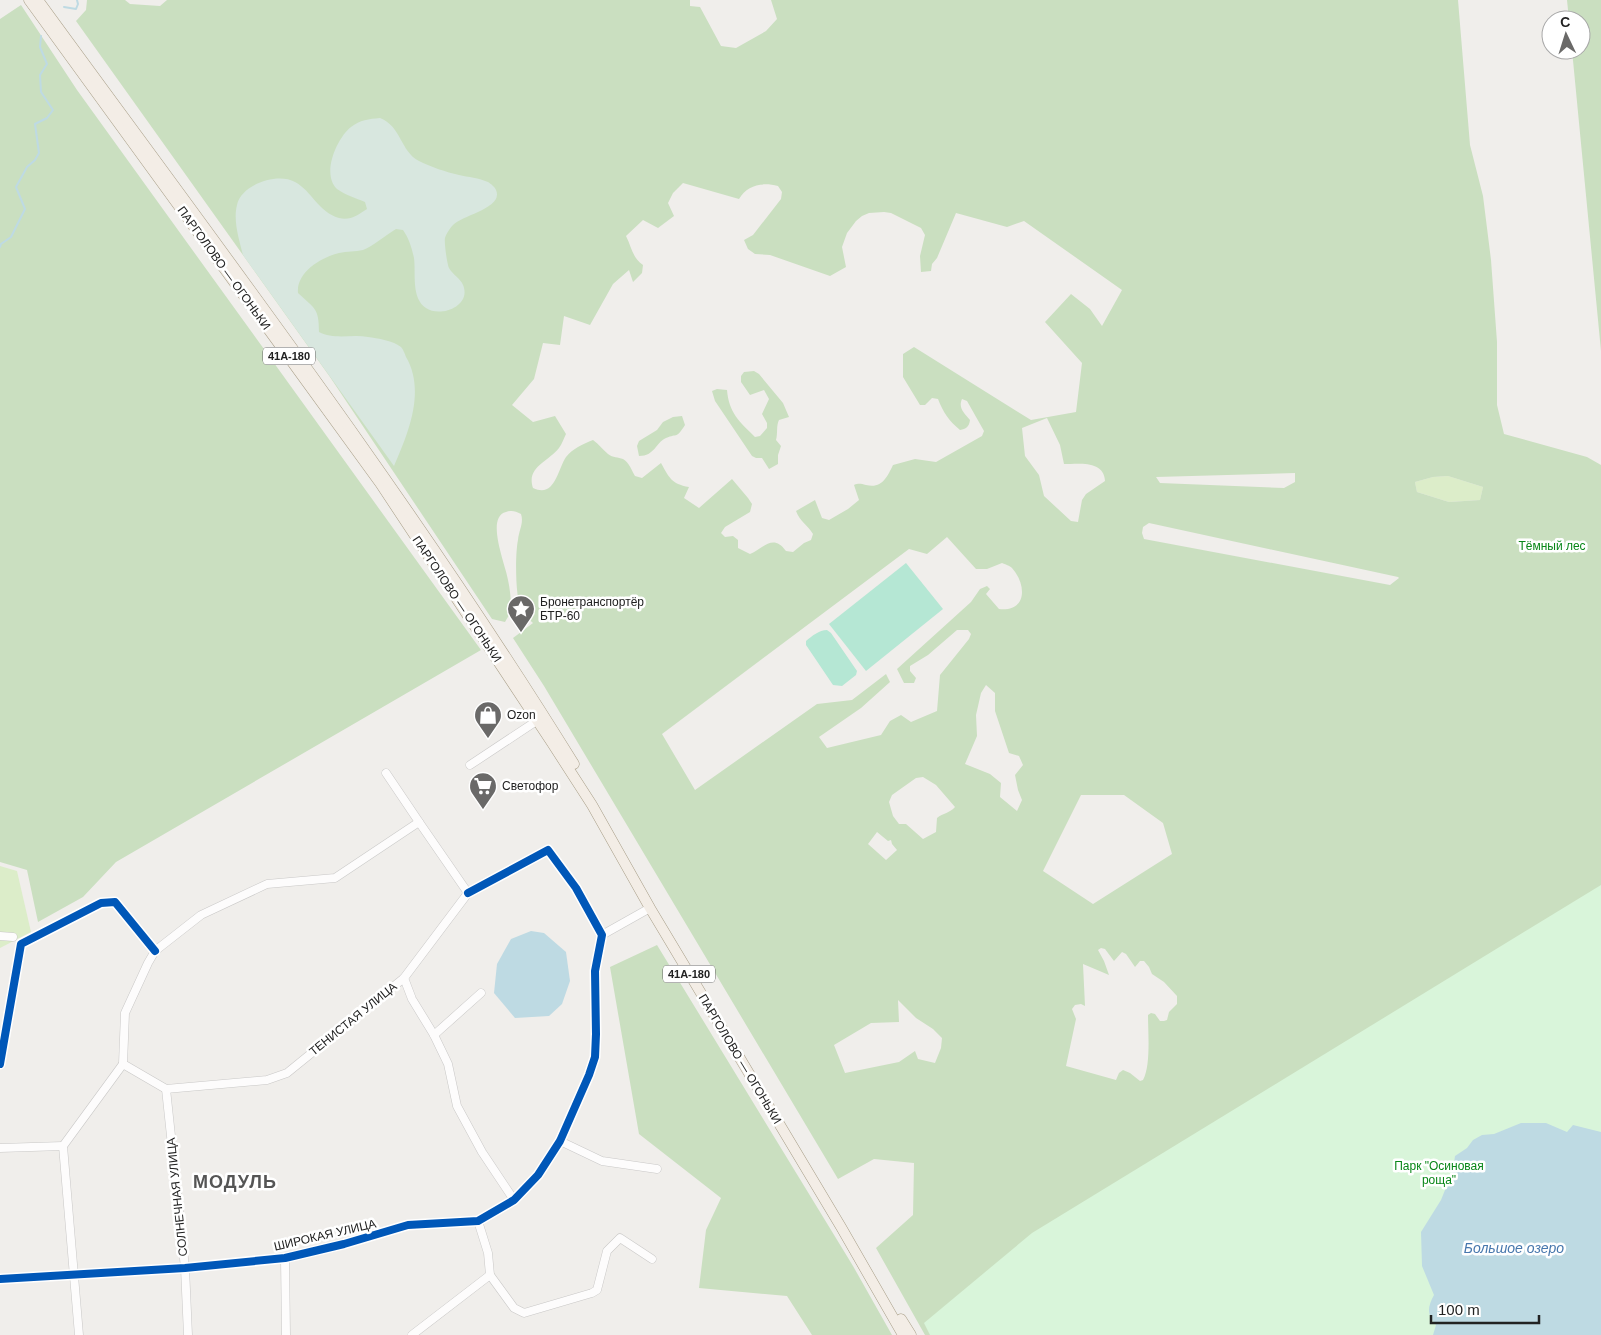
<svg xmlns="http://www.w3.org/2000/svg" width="1601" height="1335" font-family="Helvetica,sans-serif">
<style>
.grass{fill:#dcedc9}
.forest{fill:#cadfc0;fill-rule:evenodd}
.wetland{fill:#d8e7df}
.park{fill:#d9f5da}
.pitch{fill:#b5e7d4}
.water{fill:#bedae3}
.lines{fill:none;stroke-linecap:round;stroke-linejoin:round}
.stream{stroke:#bedae3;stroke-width:2}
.minor-casing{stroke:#c9c8c7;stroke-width:9}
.major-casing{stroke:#a79d86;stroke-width:11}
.minor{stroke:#fdfcfc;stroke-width:8}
.major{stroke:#f3ede6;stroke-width:10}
.cycleway-casing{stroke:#fff;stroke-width:11}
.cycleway{stroke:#0057b8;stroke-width:8}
.labels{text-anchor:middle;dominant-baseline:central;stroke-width:5;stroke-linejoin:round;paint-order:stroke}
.shield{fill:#fff;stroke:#646464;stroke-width:1}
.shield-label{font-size:11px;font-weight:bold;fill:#222}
.street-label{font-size:12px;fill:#222;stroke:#fff}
.park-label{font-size:12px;fill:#098718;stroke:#fff}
.poi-label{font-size:12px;fill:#222;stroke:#fff;text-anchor:start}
.water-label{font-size:14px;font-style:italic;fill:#4777ad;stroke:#fff}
.district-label{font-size:18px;font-weight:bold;letter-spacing:1px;fill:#555;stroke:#fff}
</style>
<rect width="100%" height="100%" fill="#f0eeeb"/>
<!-- grass -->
<g class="grass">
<polygon points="1448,476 1483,487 1480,500 1449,502 1417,492 1415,482 1433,477"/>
<polygon points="0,866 17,871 31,932 0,948"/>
</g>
<!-- forest -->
<g class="forest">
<path d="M87,0H125L130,4L160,6L167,0H690V6L700,7L721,46L736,48L766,31L777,19L771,0H1458L1470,145L1483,196L1491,260L1497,342V405L1504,434L1587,457L1601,465V1132L1433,1335H925L876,1248L913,1215L914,1163L874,1159L838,1179L544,686L513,638L533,623C530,620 524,617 522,613C515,600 515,554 518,540C519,530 524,523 521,514C515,511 512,510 506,512C485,517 506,566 508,580C510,589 511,599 511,608C511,613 508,617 505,622L492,619L330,377L76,21L86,10ZM683,183L739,199C747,185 762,182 778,186L782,192L781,199L753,235L744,240L748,249L755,254L770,255L830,276L846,267L842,247L847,233L856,221L862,216L869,213L884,212L891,213L921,228L925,235L920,256L921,272L931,271L932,264L937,258L956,213L1007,227L1024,221L1122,290L1102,326L1090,309L1071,294L1045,322L1082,363L1076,412L1031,420L914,347L903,354V377L920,405H925L932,398L938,399C943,412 949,421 960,430C966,429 969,427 970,420C964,413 958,408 962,399L967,401L984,431L982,436L936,462L915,459L893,465C887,477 882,489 866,485C861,484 859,483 854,485L859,500L848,509L829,520L822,518L815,500L796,511C800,522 808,525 813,534L811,540L804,543L793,552L786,551C773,533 764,548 750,554L738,548V540L733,536L725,537L721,533L725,527L750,512L752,504L748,498L732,479L699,508L684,498L689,487C671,484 669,477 661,463L642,478L635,476C632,471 629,462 623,459C618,457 613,458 608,454C602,449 599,444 593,440C583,444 572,449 566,457C557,471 555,498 533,488C526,467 548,462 559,448C562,444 564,438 566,434L555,416L533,422L512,405L534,379L543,343L560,345L564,316L590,325L613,284L629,270L633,282L642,273L643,265C632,257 632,248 626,236L643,220L658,228L674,216L668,203L673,193ZM1047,418L1060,445L1064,464C1079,464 1104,460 1105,481L1086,494L1082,500L1078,522L1071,521L1044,496L1039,475L1025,456L1022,428ZM1295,473V482L1284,488L1160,483L1156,477ZM1448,476L1483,487L1480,500L1449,502L1417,492L1415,482L1433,477ZM1149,523L1398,577L1399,578L1390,585L1144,539L1142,533L1143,527ZM947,537L976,569H987L1002,563C1005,564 1010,566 1012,568C1027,585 1027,612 999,609L986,594L990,589L987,586L980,589L971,602L897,669L904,683H914L916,678L910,671V666L928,655L957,630H968L971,634L969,639L940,675L937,711L911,722L901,715L890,721L881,735L827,748L819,737L861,708L890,682L886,674L852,700L817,704L695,790L662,734L909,549L927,554ZM986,685L995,693V711L1009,753L1019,756L1023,765L1015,775L1018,790L1022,800L1017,811L1000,797L1001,783L990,774L965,764L977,736L976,715L981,693ZM923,777L936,785L955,807C950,813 943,813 937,818L936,832L923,839L906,824H899L893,816L889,802L892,795L916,778ZM1081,795H1124L1163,823L1172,854L1093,904L1043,871ZM877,832L888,841L891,840L892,844L897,850L886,860L868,844ZM1101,948L1105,949L1114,961L1122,952L1126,954L1135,967L1140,961H1144L1149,967L1152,974L1164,982L1177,996V1004L1169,1012L1167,1020L1164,1021H1160L1155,1014L1151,1013L1148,1015C1148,1032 1151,1066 1143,1080L1140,1081L1130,1073L1123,1070L1119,1073L1116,1080L1066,1066L1076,1019L1072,1009L1075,1005L1081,1004L1085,1006L1083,964L1109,975L1104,961L1098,950ZM898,1000L916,1018L933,1029L942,1038L941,1048L935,1063L918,1059L915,1051L899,1062L845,1073L834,1045L871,1023L899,1022Z"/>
<polygon points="1567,0 1601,0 1601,351 1572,50 1581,50 1581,20 1569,20"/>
<polygon points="21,5 77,90 481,650 116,862 83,897 38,922 27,870 0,862 0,19"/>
<path d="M754,371L759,374L783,403L789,417L779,420C776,426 778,433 776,440L781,446L778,455V464L769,469L762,458H756L752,456L715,401L712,391L717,389L727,390C729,413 739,421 755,437L760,436L767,428V423L762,414L769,399L764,390L750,395L741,382V376L744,372Z"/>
<path d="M682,416L685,425C676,439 678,433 666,438C655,443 655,456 639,456L637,446L639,441L657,430L663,422L673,417Z"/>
<polygon points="657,945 853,1266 892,1335 812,1335 787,1296 699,1288 706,1230 721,1198 639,1134 610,967"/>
</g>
<!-- wetland -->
<path class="wetland" d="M380,118C402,127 400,151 419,161C431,167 446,172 459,175C468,177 479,178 488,182C491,184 495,187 496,190C504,208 462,215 453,225C450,228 446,234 445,238C444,242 447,264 449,268C452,274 461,279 463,285C472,306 440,318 426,308C411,298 416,274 414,258C412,249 409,238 403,230L396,229C386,235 373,246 363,250C355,252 347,251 339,253C322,257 296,272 298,293C315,309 319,308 319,332C334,340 352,334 368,337C377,338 394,341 401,347C403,349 405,354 406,357C426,391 408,434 394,466L243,255C239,239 233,221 237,205C241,185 277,172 295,182C312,191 318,212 339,218C350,221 358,215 367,209L365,202C356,198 345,195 337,189C321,174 337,138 351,127C360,120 369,119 380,118Z"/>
<!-- park -->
<polygon class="park" points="1601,885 1601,1335 930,1335 924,1323 1032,1233"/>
<!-- pitch -->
<g class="pitch">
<polygon points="906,563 943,609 866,671 829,624"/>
<path d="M827,630L831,633L857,671L856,675L842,686L833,685L806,645V641C812,636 819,630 827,630Z"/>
</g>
<!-- water -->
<g class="water">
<polygon points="531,931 544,933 566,952 570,981 562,1004 549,1016 515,1018 494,993 497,964 511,939"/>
<path d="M1521,1123H1546L1567,1132L1573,1125L1601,1132V1335H1433L1436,1325C1427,1314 1427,1308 1434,1295L1422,1266L1421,1232L1441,1200L1453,1170L1455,1156L1467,1148L1473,1140L1482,1135L1494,1134Z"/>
</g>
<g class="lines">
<!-- stream -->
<g class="stream">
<polyline points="64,7 76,9 78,4 77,0"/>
<polyline points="0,247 1,244 11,237 25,209 16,187 27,167 35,160 39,153 35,124 47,118 53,110 41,92 40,75 47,64 40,47 41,36"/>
</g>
<!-- minor casing -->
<g class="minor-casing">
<g id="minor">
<polyline points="470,765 541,718"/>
<polyline points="602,935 650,908"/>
<polyline points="0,936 13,937"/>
<polyline points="404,978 412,999 434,1035 448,1064 457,1106 482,1152 514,1200"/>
<polyline points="434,1035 481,993"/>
<polyline points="0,1064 21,944 101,903 115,902 155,951"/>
<polyline points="123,1064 166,1089 267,1080 287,1073 404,978 468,893 419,822"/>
<polyline points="166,1089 185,1268 188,1335"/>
<polyline points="560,1141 602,1161 657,1169"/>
<polyline points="0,1148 63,1146"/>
<polyline points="478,1221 488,1253 490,1275 514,1308 524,1313 592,1293 597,1290 607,1251 620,1238 652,1259"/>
<polyline points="285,1258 286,1335"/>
<polyline points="0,1279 185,1268 285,1258 344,1244 408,1225 478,1221 514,1200 538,1175 560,1141 589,1075 595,1057 596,1034 595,971 602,935 576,888 548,850 468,893"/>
<polyline points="79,1335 63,1146 123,1064 125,1013 148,963 155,951 201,915 267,884 335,878 419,822 386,773"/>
<polyline points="412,1335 490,1275"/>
</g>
</g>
<!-- major casing -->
<g class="major-casing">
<g id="major">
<polyline points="29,0 380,483 552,743 592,805 650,908 841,1227 903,1335"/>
<path d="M38,0C221,251 410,499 574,764"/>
<polyline points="901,1319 911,1335"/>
</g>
</g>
<!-- minor -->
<use href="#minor" class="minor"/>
<!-- major -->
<use href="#major" class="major"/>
<!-- cycleway casing -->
<g class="cycleway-casing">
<g id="cycleway">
<polyline points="0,1064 21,944 101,903 115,902 155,951"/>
<polyline points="0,1279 185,1268 285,1258 344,1244 408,1225 478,1221 514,1200 538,1175 560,1141 589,1075 595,1057 596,1034 595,971 602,935 576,888 548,850 468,893"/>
</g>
</g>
<!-- cycleway -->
<use href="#cycleway" class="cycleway"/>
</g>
<!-- icons -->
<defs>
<g id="sight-pin" transform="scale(1.4375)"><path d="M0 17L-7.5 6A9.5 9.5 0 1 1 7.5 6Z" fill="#6a6968" stroke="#fff"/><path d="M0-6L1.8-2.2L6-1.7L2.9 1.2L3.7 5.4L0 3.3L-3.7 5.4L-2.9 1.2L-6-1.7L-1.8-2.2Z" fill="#fff"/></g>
<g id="shop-pin" transform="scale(1.4375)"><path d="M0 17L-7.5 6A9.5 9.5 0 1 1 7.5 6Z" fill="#6a6968" stroke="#fff"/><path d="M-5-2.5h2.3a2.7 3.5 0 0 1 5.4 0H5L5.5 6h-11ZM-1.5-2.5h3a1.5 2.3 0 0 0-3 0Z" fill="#fff"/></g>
<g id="supermarket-pin" transform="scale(1.4375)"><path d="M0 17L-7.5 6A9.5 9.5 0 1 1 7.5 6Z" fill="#6a6968" stroke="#fff"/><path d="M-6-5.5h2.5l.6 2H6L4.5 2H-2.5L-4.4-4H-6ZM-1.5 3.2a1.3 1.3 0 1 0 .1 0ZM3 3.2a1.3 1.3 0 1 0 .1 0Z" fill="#fff"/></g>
</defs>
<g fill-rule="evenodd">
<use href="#sight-pin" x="521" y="609"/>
<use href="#shop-pin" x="488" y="715"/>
<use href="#supermarket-pin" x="483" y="786"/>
</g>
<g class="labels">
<!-- shield labels -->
<g class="shield">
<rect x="263" y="347.5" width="52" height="17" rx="4"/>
<rect x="663" y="965.5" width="52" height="17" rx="4"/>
</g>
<g class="shield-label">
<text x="289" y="356">41А-180</text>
<text x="689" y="974">41А-180</text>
</g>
<!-- street labels -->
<g class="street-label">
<text transform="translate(224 268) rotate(54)">ПАРГОЛОВО — ОГОНЬКИ</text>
<text transform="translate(457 599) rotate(56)">ПАРГОЛОВО — ОГОНЬКИ</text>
<text transform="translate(353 1019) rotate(-39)">ТЕНИСТАЯ УЛИЦА</text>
<text transform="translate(740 1059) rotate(59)">ПАРГОЛОВО — ОГОНЬКИ</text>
<text transform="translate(177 1197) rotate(-96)">СОЛНЕЧНАЯ УЛИЦА</text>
<text transform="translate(325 1235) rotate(-13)">ШИРОКАЯ УЛИЦА</text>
</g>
<!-- park labels -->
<g class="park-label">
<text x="1552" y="546">Тёмный лес</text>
<text x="1439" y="1166">Парк "Осиновая<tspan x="1439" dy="14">роща"</tspan></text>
</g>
<!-- poi labels -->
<g class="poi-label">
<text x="540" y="602">Бронетранспортёр<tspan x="540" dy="14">БТР-60</tspan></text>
<text x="507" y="715">Ozon</text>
<text x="502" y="786">Светофор</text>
</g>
<!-- water labels -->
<g class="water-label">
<text x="1514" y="1248">Большое озеро</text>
</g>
<!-- district labels -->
<g class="district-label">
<text x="235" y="1182">МОДУЛЬ</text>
</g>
</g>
<!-- north arrow -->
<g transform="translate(1566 35) rotate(356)"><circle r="24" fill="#ffffff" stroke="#a7a7a7"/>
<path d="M0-4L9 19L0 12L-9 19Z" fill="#6a6968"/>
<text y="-8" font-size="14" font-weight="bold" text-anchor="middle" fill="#222222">С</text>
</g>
<!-- scale -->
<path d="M1431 1315v8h108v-8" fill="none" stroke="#222222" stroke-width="2.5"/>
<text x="1438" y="1315" font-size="15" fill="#222222" stroke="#ffffff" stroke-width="4" paint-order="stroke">100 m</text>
</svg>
